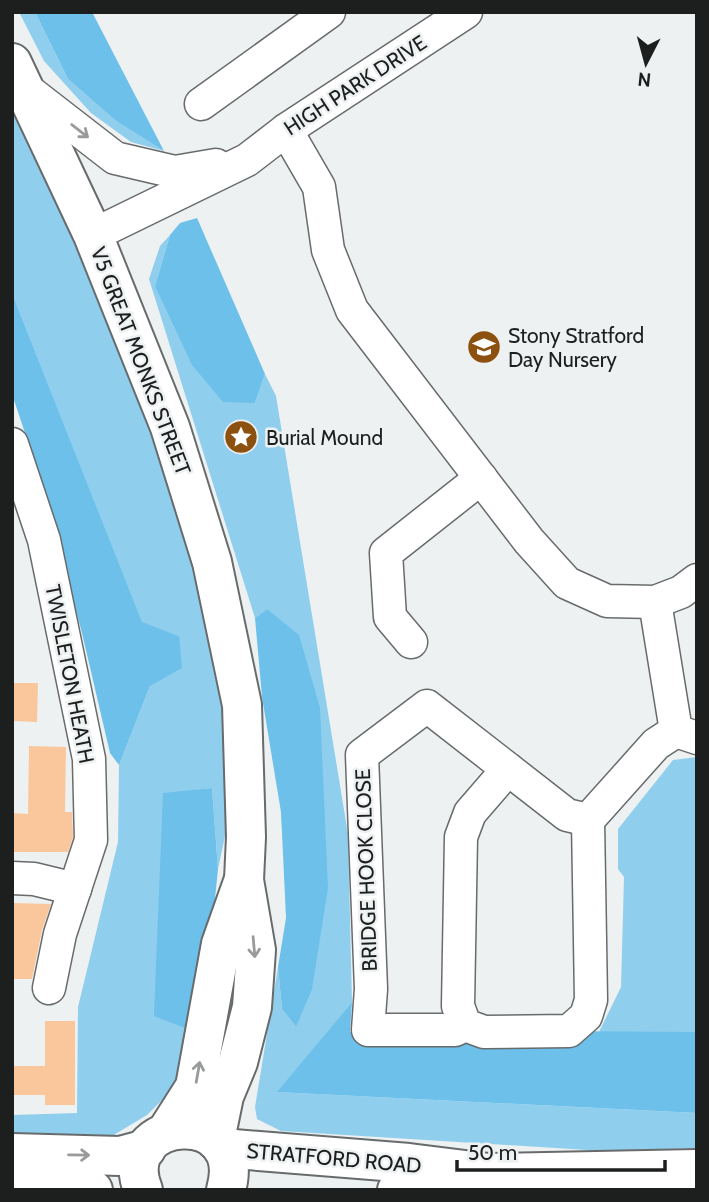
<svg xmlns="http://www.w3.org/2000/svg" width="709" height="1202" font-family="Cabin,sans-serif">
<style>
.green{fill:#90ceee}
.forest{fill:#6cc0ea}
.building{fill:#fac79c}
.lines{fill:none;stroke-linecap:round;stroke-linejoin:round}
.minor-casing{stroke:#686b6c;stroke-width:35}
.tertiary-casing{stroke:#686b6c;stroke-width:42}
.minor{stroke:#fff;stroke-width:32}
.tertiary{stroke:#fff;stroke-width:38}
.oneway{stroke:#999a9a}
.labels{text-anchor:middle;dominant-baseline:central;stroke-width:5;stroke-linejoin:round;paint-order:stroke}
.street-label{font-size:21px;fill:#1d1f1f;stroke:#eef1f2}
.poi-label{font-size:21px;fill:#1d1f1f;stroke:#eef1f2;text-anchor:start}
</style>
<rect width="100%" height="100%" fill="#eef1f2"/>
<!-- green -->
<g class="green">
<polygon points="19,12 35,12 68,79 116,121 164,151 131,142 91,113 44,61"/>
<polygon points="12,87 178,482 225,674 234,794 218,869 212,788 163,794 198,1033 180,1082 147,1115 112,1136 12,1140 12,1115 77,1113 78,1007 118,842 119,765 150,686 179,636 142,623 12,293"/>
<polygon points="170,235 155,286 255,403 265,374 276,396 348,834 352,1002 278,1092 697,1113 697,1148 603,1151 281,1131 257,1119 255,1107 278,967 282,1009 296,1027 267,609 255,618 149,279 160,246"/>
<polygon points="697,757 697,1032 599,1032 621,987 624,877 618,869 618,829 673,760"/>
</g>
<!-- forest -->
<g class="forest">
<polygon points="35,12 92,12 164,151 116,121 68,79"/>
<polygon points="197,218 265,374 255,403 223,402 192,365 155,286 170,235 180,223"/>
<polygon points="12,293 142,622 179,636 182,668 150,686 119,765 110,753 82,633 42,484 12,394"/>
<polygon points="267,609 299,635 320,708 328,888 312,989 296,1027 282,1009 278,967 286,918 281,812 262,697 255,618"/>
<polygon points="212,788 218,869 210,947 198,1033 154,1016 163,793"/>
<polygon points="352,1002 350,1032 368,1030 697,1032 697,1113 277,1092"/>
</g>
<!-- building -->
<g class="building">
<polygon points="12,683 38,683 37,722 12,721"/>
<polygon points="29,746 66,747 65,812 72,812 73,837 68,852 12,852 12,813 28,814"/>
<polygon points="12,903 51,904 42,930 32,979 13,979"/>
<polygon points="45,1021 75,1021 75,1105 45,1105 45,1095 12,1095 12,1066 45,1066"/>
</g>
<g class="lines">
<!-- minor casing -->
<g class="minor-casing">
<g id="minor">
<polyline points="26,89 115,158 175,172 216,165"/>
<polyline points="201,104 329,12"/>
<polyline points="286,130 319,187 328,250 352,310 529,541 567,583 607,601 655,602 681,592 697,580"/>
<polyline points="93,235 247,160 286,130 466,12"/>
<polyline points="12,444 44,540 89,759 91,840 60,934 49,988"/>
<polyline points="655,602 676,731 697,738"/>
<polyline points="411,642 390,617 386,553 481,478"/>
<polyline points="508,769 470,813 461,837 458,1006 465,1025 484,1032 569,1031 586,1016 591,1000 588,820 656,744 676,731"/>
<polyline points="12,878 34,879 75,889"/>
<polyline points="465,1025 455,1030 368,1030 371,989 362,755 427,706 567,815 588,820"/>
</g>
</g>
<!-- tertiary casing -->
<g class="tertiary-casing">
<g id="tertiary">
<polyline points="12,63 93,235 170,427 212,562 242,705 246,837 244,880 256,950 252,1007 238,1062 224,1096 215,1140"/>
<polyline points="167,1131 195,1087 221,944 243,882"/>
<polyline points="222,1148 409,1163 489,1173 697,1169"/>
<polyline points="12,1153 120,1156 146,1149"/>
<polyline points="12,1187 93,1190"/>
<path d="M143,1190C113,1115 250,1104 226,1190"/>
<polyline points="397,1190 456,1180"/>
</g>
</g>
<!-- minor -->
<use href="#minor" class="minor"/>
<!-- tertiary -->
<use href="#tertiary" class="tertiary"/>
</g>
<!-- one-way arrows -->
<defs><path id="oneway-shaft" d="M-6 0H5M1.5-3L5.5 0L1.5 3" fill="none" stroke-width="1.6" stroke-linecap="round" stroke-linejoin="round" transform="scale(1.75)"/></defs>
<g class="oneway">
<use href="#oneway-shaft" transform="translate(80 131) rotate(38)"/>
<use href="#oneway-shaft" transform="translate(254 947) rotate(85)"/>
<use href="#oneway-shaft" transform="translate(198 1072) rotate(-80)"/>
<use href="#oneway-shaft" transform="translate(79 1155) rotate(1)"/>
</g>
<!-- icons -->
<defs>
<g id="school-disc" transform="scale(1.75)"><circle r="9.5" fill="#8c510e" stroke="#eef1f2"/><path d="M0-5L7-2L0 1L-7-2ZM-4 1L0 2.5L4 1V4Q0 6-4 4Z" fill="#fff"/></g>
<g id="sight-disc" transform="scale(1.75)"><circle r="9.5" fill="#8c510e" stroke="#eef1f2"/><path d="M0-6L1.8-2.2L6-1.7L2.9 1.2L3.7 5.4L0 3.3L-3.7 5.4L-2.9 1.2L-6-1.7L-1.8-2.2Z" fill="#fff"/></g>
</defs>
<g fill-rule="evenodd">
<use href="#school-disc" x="484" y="347"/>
<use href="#sight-disc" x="241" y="437"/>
</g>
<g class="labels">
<!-- street labels -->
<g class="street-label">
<text transform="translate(355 85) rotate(-33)">HIGH PARK DRIVE</text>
<text transform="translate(141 361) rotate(69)">V5 GREAT MONKS STREET</text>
<text transform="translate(70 674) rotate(79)">TWISLETON HEATH</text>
<text transform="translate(366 870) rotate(-92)">BRIDGE HOOK CLOSE</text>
<text transform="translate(334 1158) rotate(5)">STRATFORD ROAD</text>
</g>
<!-- poi labels -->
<g class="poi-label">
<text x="508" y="335">Stony Stratford<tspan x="508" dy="24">Day Nursery</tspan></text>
<text x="266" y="437">Burial Mound</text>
</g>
</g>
<!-- border -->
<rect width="709" height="1202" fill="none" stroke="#1d1f1f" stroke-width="28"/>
<!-- north arrow -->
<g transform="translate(646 63) rotate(186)" stroke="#eef1f2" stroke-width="5" paint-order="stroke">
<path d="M0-5L12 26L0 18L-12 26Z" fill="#1d1f1f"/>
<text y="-10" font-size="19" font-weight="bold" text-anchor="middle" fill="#1d1f1f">N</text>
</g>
<!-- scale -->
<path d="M457 1160v10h208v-10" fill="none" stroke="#1d1f1f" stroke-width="3.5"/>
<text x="468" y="1160" font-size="21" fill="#1d1f1f" stroke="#eef1f2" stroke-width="5" paint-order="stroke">50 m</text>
</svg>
